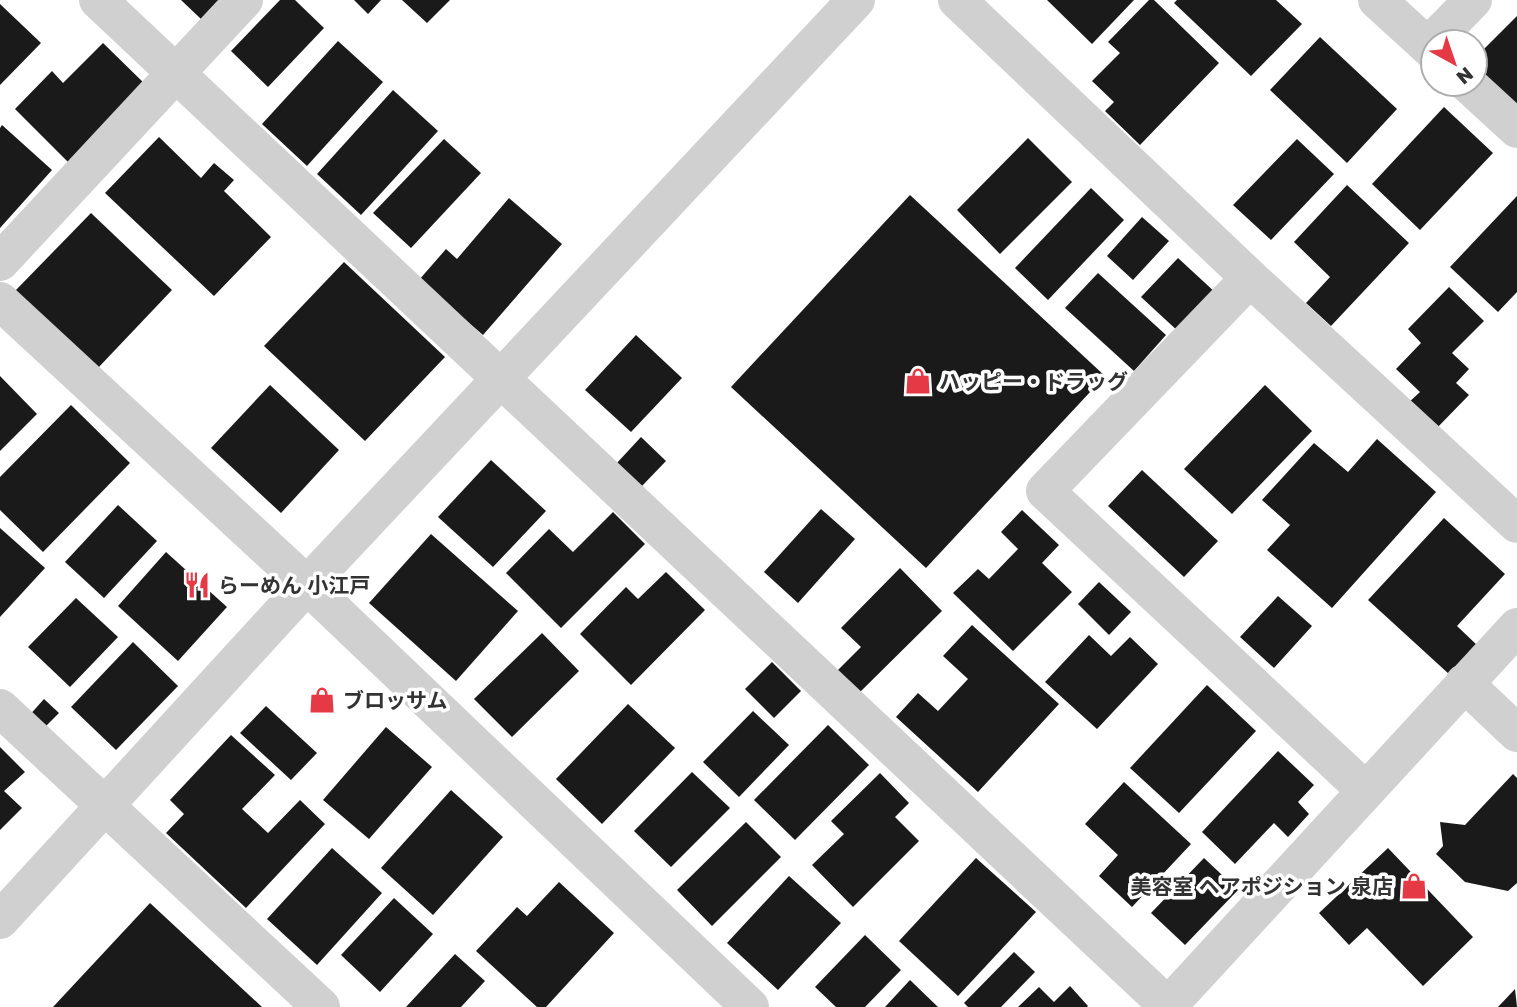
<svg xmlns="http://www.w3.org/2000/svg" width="1517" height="1007" font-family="'Golos Text','Noto Sans JP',sans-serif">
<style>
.building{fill:#1a1a1a}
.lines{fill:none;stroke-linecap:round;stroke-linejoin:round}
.minor{stroke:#d0d0d0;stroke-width:38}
.labels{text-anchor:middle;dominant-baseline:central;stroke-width:7;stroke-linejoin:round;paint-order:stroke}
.poi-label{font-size:21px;font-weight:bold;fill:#333;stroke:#fff;text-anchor:start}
</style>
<rect width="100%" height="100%" fill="#fff"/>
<!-- building -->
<g class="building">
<polygon points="181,0 219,0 201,19"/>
<polygon points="280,0 295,0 324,28 268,87 231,51"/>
<polygon points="354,0 381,0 368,14"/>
<polygon points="402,0 450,0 427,23"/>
<polygon points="1047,0 1134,0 1092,44"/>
<polygon points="1149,0 1154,0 1219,63 1140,145 1105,111 1114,102 1092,81 1120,53 1108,42"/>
<polygon points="1177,0 1276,0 1302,24 1251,76 1174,3"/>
<polygon points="0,4 41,43 0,85"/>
<polygon points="1517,16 1517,111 1475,69 1475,58"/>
<polygon points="1320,37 1397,109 1347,163 1270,90"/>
<polygon points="338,41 383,82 307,166 262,124"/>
<polygon points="103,43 148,87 71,165 15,109 52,71 63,83"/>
<polygon points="393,90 438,131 361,215 317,174"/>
<polygon points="1444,107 1493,153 1420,230 1372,184"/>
<polygon points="2,125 52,170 0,228 0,128"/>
<polygon points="159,137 201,178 214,163 234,180 224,191 271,237 214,296 105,193"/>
<polygon points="1028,138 1072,182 1000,254 957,210"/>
<polygon points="444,139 481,173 411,248 373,213"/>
<polygon points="1297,139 1334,174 1271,240 1233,205"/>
<polygon points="1347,185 1409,243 1331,326 1306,303 1330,277 1294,242"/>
<polygon points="1091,188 1124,220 1048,300 1015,268"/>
<polygon points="910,195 1105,376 926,568 731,387"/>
<polygon points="1517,196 1517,292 1498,312 1450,267"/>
<polygon points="509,198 562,244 483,335 419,280 446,249 457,259"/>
<polygon points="91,213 172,290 97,369 15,291"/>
<polygon points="1142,217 1169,241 1133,280 1107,256"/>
<polygon points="1178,258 1217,294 1180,333 1141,297"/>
<polygon points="344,262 445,357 365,441 264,346"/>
<polygon points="1098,273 1166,335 1134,371 1065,308"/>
<polygon points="1449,287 1484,321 1452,353 1469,369 1456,383 1469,395 1434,431 1407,404 1420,392 1396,369 1421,343 1408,329"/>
<polygon points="636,335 682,378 631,432 585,390"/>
<polygon points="0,376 37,414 0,451"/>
<polygon points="270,385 339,450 281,513 211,448"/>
<polygon points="1265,385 1312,431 1232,514 1184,469"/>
<polygon points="71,405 130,463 43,552 0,510 0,477"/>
<polygon points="641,437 666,461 641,487 616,464"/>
<polygon points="1377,439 1436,492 1332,608 1267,550 1290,525 1262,500 1314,443 1348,472"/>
<polygon points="491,460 546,511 493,567 438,517"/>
<polygon points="1142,470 1218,541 1184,577 1108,506"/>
<polygon points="118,505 157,541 104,598 65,562"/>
<polygon points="821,509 855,539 798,603 764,572"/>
<polygon points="1022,510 1059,545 1042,563 1072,592 1013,651 953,593 978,569 989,579 1018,549 1001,532"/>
<polygon points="613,512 645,544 561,628 506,573 549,529 573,552"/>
<polygon points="1444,518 1505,574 1457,626 1478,646 1450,675 1368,600"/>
<polygon points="0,528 45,568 0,617"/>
<polygon points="431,534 518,611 456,681 369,603"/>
<polygon points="166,552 227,607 178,661 118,606"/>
<polygon points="900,568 942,611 858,694 836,672 861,647 841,628"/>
<polygon points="666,572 705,610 631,685 580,634 626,587 638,599"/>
<polygon points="1099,582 1131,612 1109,635 1078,604"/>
<polygon points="1278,596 1312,626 1274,668 1240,637"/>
<polygon points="76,598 118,637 70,687 28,647"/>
<polygon points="972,625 1059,704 978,792 896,717 918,693 938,711 968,679 943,656"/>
<polygon points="542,633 579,671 512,737 474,699"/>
<polygon points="1089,635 1111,656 1130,637 1158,664 1097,729 1045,682"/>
<polygon points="133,642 178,686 116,750 71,707"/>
<polygon points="772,662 801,691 774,718 745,689"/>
<polygon points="1207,685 1256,731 1179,813 1130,768"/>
<polygon points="44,699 59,713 41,731 27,718"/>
<polygon points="628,704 675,748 602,824 556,779"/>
<polygon points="266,706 317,753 291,780 240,733"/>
<polygon points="753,711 789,745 739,797 703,762"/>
<polygon points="828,725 869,765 795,840 754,800"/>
<polygon points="386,727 432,767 369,839 323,800"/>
<polygon points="231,735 275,775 242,809 268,833 300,800 325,824 246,908 166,833 184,814 170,800"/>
<polygon points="0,747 25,772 4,791 22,808 0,830"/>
<polygon points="1278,751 1314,785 1298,802 1309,814 1288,837 1274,823 1235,864 1202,832"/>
<polygon points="692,772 730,808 671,867 634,831"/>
<polygon points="880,773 909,803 895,817 919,841 853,907 812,865 844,834 831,821"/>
<polygon points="1513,774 1517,778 1517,883 1508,891 1465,882 1436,854 1443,846 1440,822 1465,825"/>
<polygon points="1124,782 1191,844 1132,907 1099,876 1118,855 1085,824"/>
<polygon points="451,790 503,837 433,915 381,868"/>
<polygon points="746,822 781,857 712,926 677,890"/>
<polygon points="332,848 382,893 317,965 267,919"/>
<polygon points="1388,848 1473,937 1423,986 1367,928 1349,945 1319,913"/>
<polygon points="976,858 1036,912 958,996 899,941"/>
<polygon points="1204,858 1238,890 1185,945 1151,913"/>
<polygon points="789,876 841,923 778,990 727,943"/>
<polygon points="559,882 614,933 546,1007 537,1007 476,951 517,907 527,916"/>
<polygon points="394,898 433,934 380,992 341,955"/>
<polygon points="150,903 262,1007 53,1007"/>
<polygon points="865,935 901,970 865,1007 836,1007 815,987"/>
<polygon points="1014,952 1035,972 1001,1007 968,1007 964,1003"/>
<polygon points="455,954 485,981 461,1007 406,1007"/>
<polygon points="910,980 938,1007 885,1007"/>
<polygon points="1070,986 1088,1006 1087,1007 1018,1007 1039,987 1054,1002"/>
<polygon points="1515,989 1517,1007 1498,1007"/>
</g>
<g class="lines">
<!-- minor -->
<g class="minor">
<polyline points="98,0 1168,1006"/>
<polyline points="957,0 1250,278 1517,524"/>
<polyline points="1377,0 1433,51"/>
<polyline points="1428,46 1473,0"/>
<polyline points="1468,84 1517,129"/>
<polyline points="0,262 244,0"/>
<polyline points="1250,278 1045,491 1365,790"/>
<polyline points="0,301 307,585 750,1007"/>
<polyline points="1464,683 1517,733"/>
<polyline points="0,708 321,1007"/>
<polyline points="0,920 307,585 856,0"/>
<polyline points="1167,1007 1517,627"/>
</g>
</g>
<!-- icons -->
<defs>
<g id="shop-bare" transform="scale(2.1)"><path d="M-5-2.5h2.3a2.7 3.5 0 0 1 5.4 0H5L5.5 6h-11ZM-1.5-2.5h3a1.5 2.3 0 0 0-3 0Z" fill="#e63946" stroke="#fff" stroke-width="2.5" paint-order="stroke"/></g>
<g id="restaurant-bare" transform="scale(2.1)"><path d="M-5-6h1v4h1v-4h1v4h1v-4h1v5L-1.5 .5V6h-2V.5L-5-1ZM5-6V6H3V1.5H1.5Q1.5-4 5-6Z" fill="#e63946" stroke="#fff" stroke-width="2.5" paint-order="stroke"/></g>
</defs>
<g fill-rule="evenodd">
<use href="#shop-bare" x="918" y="381"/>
<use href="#restaurant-bare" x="197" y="585"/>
<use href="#shop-bare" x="322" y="700"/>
<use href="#shop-bare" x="1414" y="886"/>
</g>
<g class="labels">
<!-- poi labels -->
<g class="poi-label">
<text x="939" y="381">ハッピー・ドラッグ</text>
<text x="218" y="585">らーめん 小江戸</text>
<text x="343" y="700">ブロッサム</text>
<text x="1393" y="886" text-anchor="end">美容室 ヘアポジション 泉店</text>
</g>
</g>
<!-- north arrow -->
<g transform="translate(1454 63) rotate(140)"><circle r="33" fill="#ffffff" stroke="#adadad" stroke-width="2"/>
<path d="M0-5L12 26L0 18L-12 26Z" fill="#e63946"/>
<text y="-10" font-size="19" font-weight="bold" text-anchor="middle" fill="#333333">N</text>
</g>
</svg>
